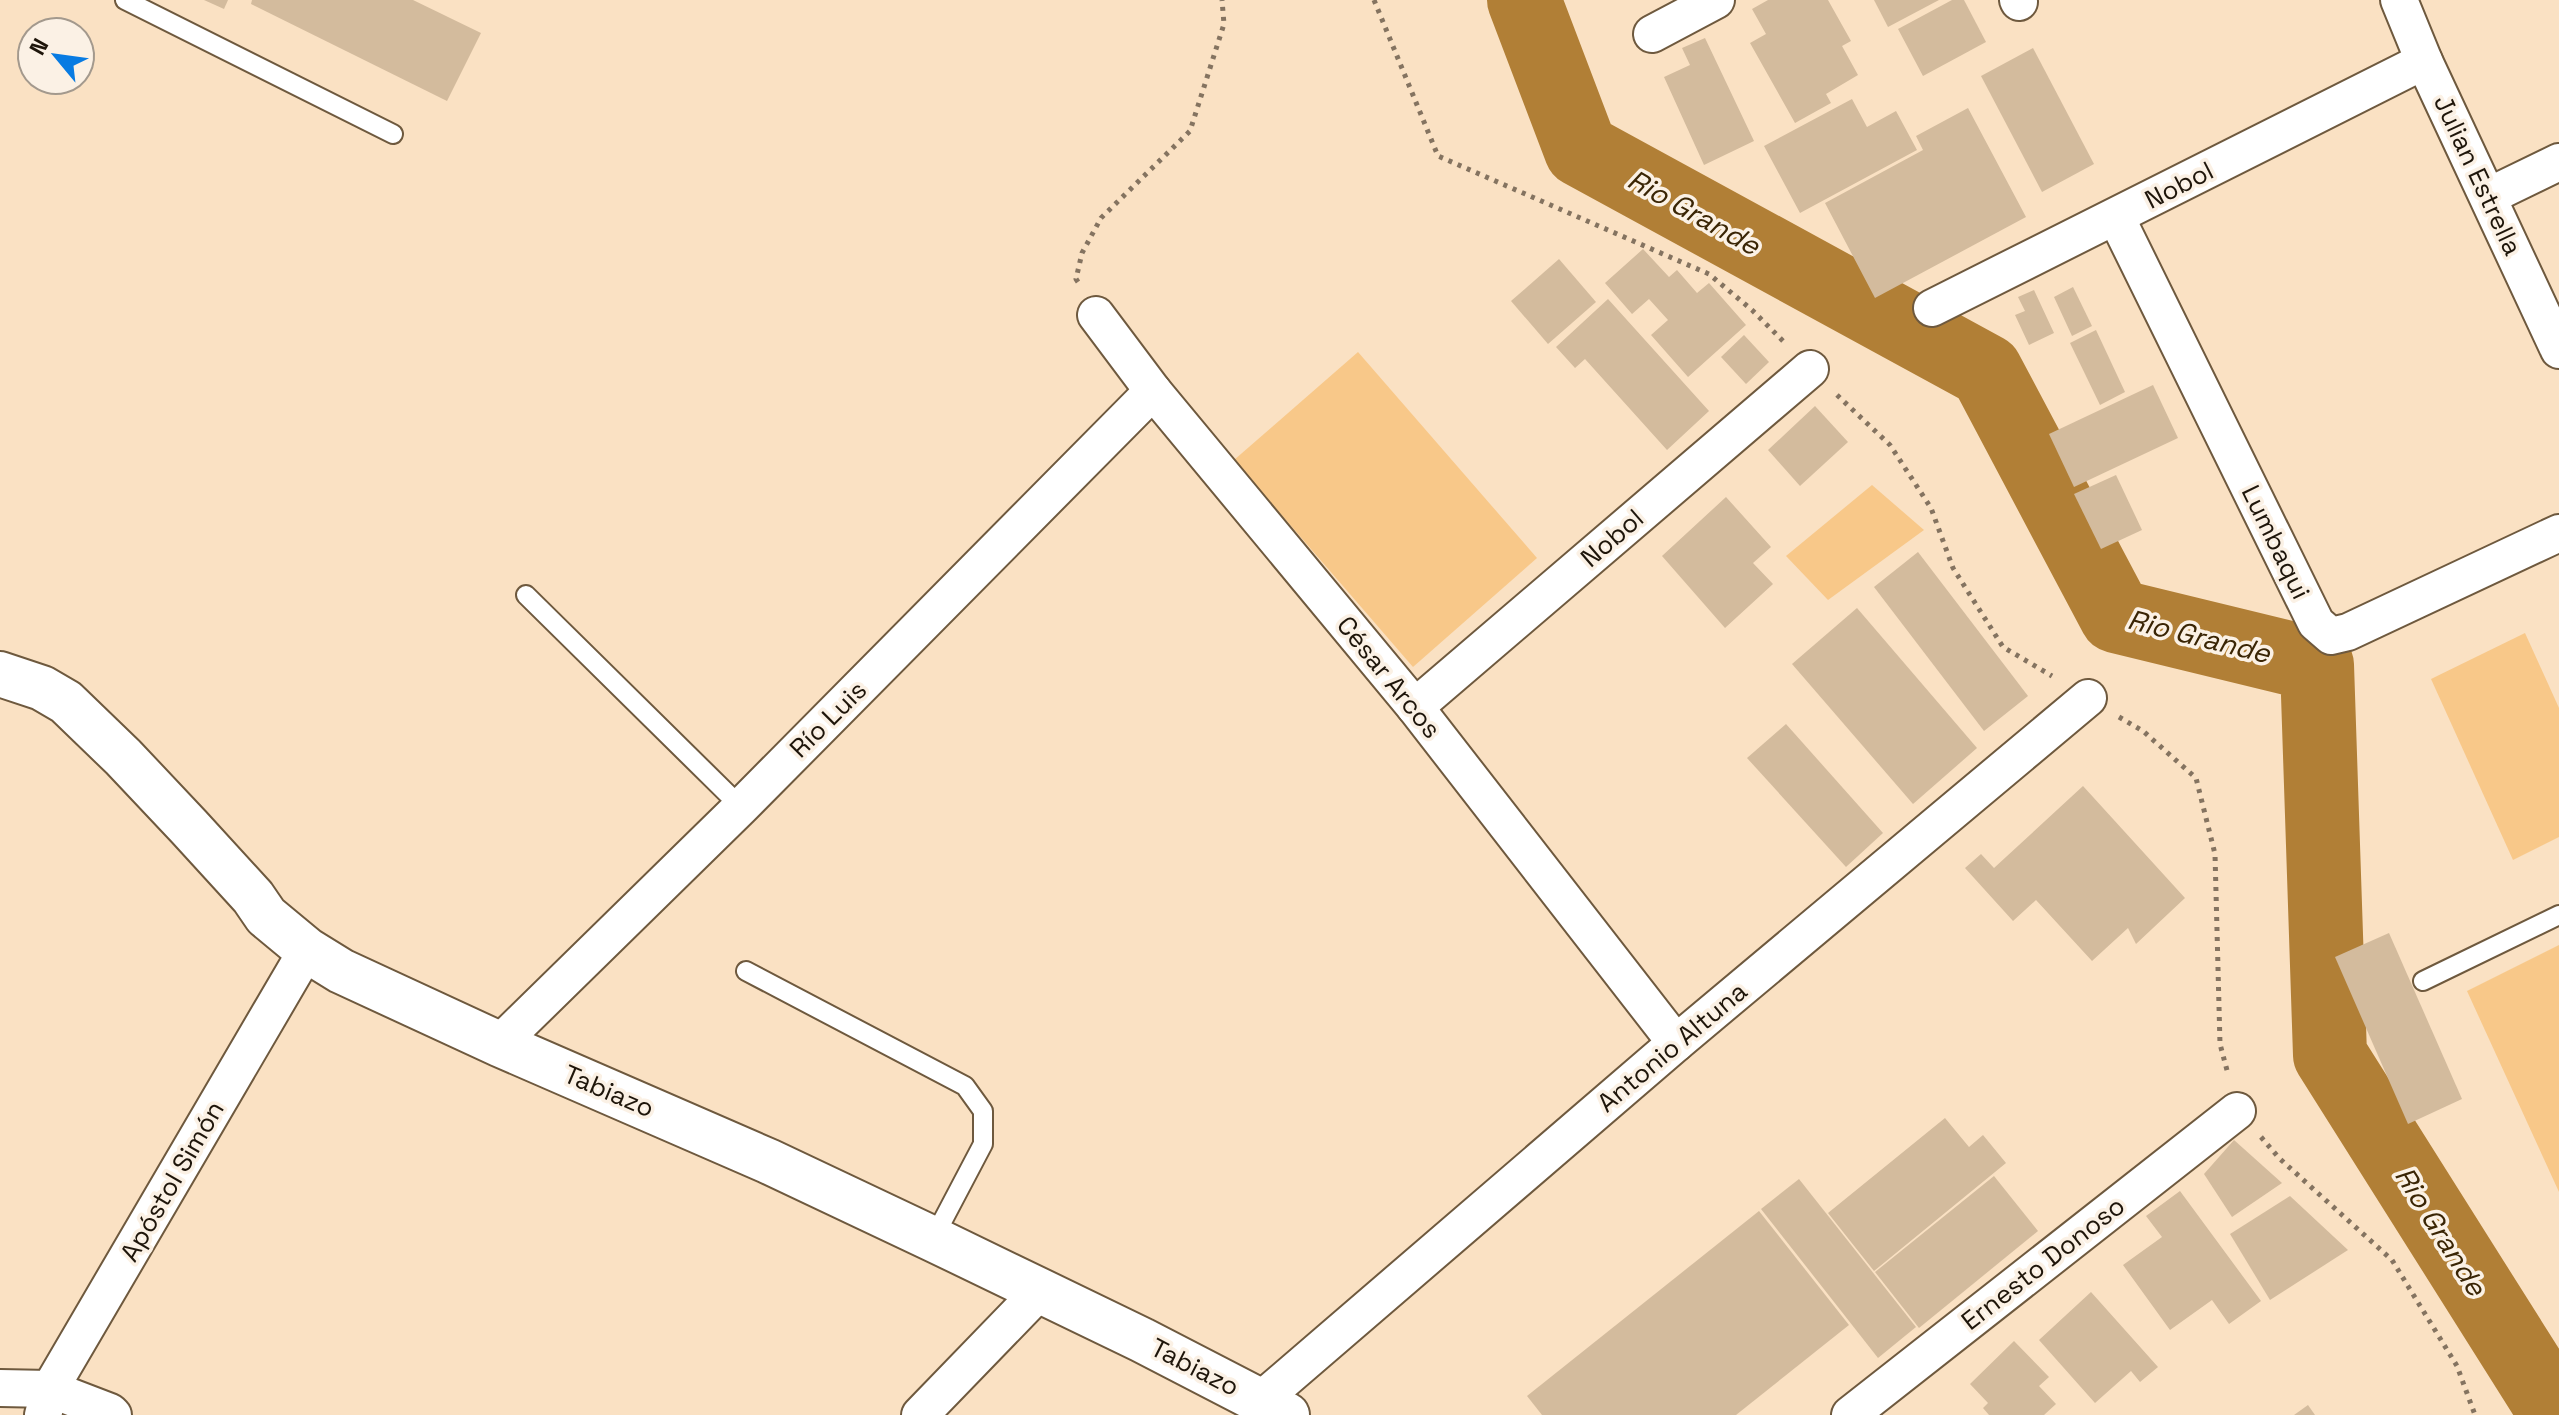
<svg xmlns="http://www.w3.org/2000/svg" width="2559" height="1415" font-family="'Space Grotesk',sans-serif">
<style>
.green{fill:#f8c889}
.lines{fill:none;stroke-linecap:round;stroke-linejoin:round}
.river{stroke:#b17f36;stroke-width:74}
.building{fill:#d3bb9d}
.lane-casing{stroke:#6e593e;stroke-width:22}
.street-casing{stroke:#6e593e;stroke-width:40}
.secondary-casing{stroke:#6e593e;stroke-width:48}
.path{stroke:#847360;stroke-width:5;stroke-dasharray:4 6;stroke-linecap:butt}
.lane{stroke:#fff;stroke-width:18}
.street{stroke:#fff;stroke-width:36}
.secondary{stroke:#fff;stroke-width:44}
.labels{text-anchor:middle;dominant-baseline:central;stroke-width:7;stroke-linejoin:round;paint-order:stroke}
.street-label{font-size:26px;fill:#1e150a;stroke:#fbf1e5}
.water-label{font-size:28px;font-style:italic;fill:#3a2505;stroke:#fbf1e5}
</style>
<rect width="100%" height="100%" fill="#fae1c3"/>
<!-- green -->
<g class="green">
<polygon points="1358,352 1537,558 1413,667 1234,460"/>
<polygon points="1872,485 1924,530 1828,600 1786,556"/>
<polygon points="2525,633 2559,708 2559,837 2513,860 2431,679"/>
<polygon points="2559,945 2559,1192 2467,991"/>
</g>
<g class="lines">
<!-- river -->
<polyline class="river" points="1524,0 1581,150 1986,371 2116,616 2317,665 2330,1055 2557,1415"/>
</g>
<!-- building -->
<g class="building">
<polygon points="204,0 228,0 224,9"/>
<polygon points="252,0 413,0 481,33 447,101 251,4"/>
<polygon points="1768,0 1828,0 1851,41 1842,46 1858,75 1826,94 1831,103 1795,123 1750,43 1766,34 1752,9"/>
<polygon points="1874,0 1939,0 1888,27"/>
<polygon points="1952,0 1964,0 1986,42 1923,76 1898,29"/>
<polygon points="1705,38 1754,141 1704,165 1664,77 1690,65 1682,48"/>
<polygon points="2033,48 2094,164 2042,192 1981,76"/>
<polygon points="1852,99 1867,127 1896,111 1917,150 1800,213 1764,146"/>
<polygon points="1968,108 2026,217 1875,298 1825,203 1923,150 1916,136"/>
<polygon points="1643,249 1669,277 1677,270 1697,293 1709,283 1746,325 1688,377 1651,335 1668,320 1649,299 1632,314 1605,283"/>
<polygon points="1559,259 1596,302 1548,344 1511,301"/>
<polygon points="2073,287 2092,326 2072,336 2054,297"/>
<polygon points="2034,290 2054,333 2029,345 2015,315 2025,311 2018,297"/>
<polygon points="1608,299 1709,411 1667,450 1585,359 1575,368 1556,347"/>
<polygon points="2096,330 2125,392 2100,405 2070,343"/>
<polygon points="1744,335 1769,362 1746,384 1721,357"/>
<polygon points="2153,385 2178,438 2074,487 2049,434"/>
<polygon points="1815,406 1848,442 1800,486 1768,450"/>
<polygon points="2116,475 2142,530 2101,549 2074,494"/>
<polygon points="1726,497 1771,547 1753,563 1773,584 1725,628 1662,556"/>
<polygon points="1918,552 2028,696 1984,731 1874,587"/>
<polygon points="1857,608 1977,748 1913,804 1792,664"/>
<polygon points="1786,724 1883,833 1846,867 1747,758"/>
<polygon points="2083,786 2185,898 2136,944 2128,928 2092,961 2036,900 2013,921 1965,868 1981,854 1994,868"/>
<polygon points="2389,933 2462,1099 2408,1124 2335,957"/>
<polygon points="1945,1118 1969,1147 1983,1135 2006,1163 1874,1271 1828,1213"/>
<polygon points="2234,1140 2282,1183 2232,1217 2204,1174"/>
<polygon points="1994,1176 2038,1231 1919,1328 1875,1272"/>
<polygon points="1799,1179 1916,1327 1878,1358 1761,1209"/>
<polygon points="2180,1191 2261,1301 2229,1324 2212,1300 2170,1330 2123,1265 2162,1237 2146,1216"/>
<polygon points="2290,1196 2348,1250 2270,1300 2230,1234"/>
<polygon points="1759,1211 1849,1325 1736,1415 1542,1415 1527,1396"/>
<polygon points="2091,1292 2158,1367 2140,1382 2131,1371 2095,1403 2039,1340"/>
<polygon points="2014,1341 2049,1377 2039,1386 2056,1404 2044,1415 1989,1415 1983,1408 1988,1403 1970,1384"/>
<polygon points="2308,1405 2315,1415 2294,1415"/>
</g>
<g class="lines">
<!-- lane casing -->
<g class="lane-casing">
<g id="lane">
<polyline points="125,0 393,134"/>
<polyline points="526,595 741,807"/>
<polyline points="746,971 965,1086 983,1111 983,1144 933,1239"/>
<polyline points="2423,981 2559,915"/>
</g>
</g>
<!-- street casing -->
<g class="street-casing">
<g id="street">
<polyline points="2018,0 2019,2"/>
<polyline points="2399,0 2424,61 2559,350"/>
<polyline points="1652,34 1716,0"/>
<polyline points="2489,196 2559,162"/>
<polyline points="2116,217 2316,623 2331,636 2348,632 2559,533"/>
<polyline points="1932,308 2424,61"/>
<polyline points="1096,315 1153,391 1415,707 1676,1043"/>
<polyline points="1415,707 1810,369"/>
<polyline points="499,1044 741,807 1153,391"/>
<polyline points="0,1388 50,1389 110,1412 113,1415"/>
<polyline points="1261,1400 1676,1043 2088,698"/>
<polyline points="43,1415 50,1389 307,950"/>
<polyline points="920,1415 1039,1292"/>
<polyline points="1850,1415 2237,1111"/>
</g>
</g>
<!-- secondary casing -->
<g class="secondary-casing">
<polyline id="secondary" points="0,674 42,688 66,702 123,757 189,827 253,897 266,916 307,950 341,971 499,1044 768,1161 933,1239 1142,1340 1287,1415"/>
</g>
<!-- path -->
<g class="path">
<polyline points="1374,0 1438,156 1709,274 1752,310 1785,343"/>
<polyline points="1078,282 1076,279 1082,253 1101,218 1190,131 1224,24 1222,0"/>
<polyline points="1837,395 1890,445 1931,508 1953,568 2003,647 2052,676"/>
<polyline points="2119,717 2143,731 2196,778 2215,854 2220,1044 2228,1074"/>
<polyline points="2261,1137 2279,1158 2392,1260 2457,1366 2475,1415"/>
</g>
<!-- lane -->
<use href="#lane" class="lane"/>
<!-- street -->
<use href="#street" class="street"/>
<!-- secondary -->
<use href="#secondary" class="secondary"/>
</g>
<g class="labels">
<!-- street labels -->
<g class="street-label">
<text transform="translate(2478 175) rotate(65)">Julian Estrella</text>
<text transform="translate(2179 185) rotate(-27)">Nobol</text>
<text transform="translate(1612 538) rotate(-41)">Nobol</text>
<text transform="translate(2276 542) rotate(64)">Lumbaqui</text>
<text transform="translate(1389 677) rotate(51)">César Arcos</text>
<text transform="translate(828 719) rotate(-45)">Río Luis</text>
<text transform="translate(1672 1047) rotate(-40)">Antonio Altuna</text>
<text transform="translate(609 1091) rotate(23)">Tabiazo</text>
<text transform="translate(172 1181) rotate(-60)">Apóstol Simón</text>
<text transform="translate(2043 1263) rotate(-38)">Ernesto Donoso</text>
<text transform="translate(1195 1367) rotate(27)">Tabiazo</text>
</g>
<!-- water labels -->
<g class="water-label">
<text transform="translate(1694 212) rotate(29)">Rio Grande</text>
<text transform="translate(2199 636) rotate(14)">Rio Grande</text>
<text transform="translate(2441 1231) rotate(58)">Rio Grande</text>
</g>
</g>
<!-- north arrow -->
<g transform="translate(56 56) rotate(299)"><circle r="38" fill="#fbf1e5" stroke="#a3998d" stroke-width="2"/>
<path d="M0-6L14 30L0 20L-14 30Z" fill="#087be2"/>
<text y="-12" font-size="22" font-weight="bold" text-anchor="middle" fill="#1e150a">N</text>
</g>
</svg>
